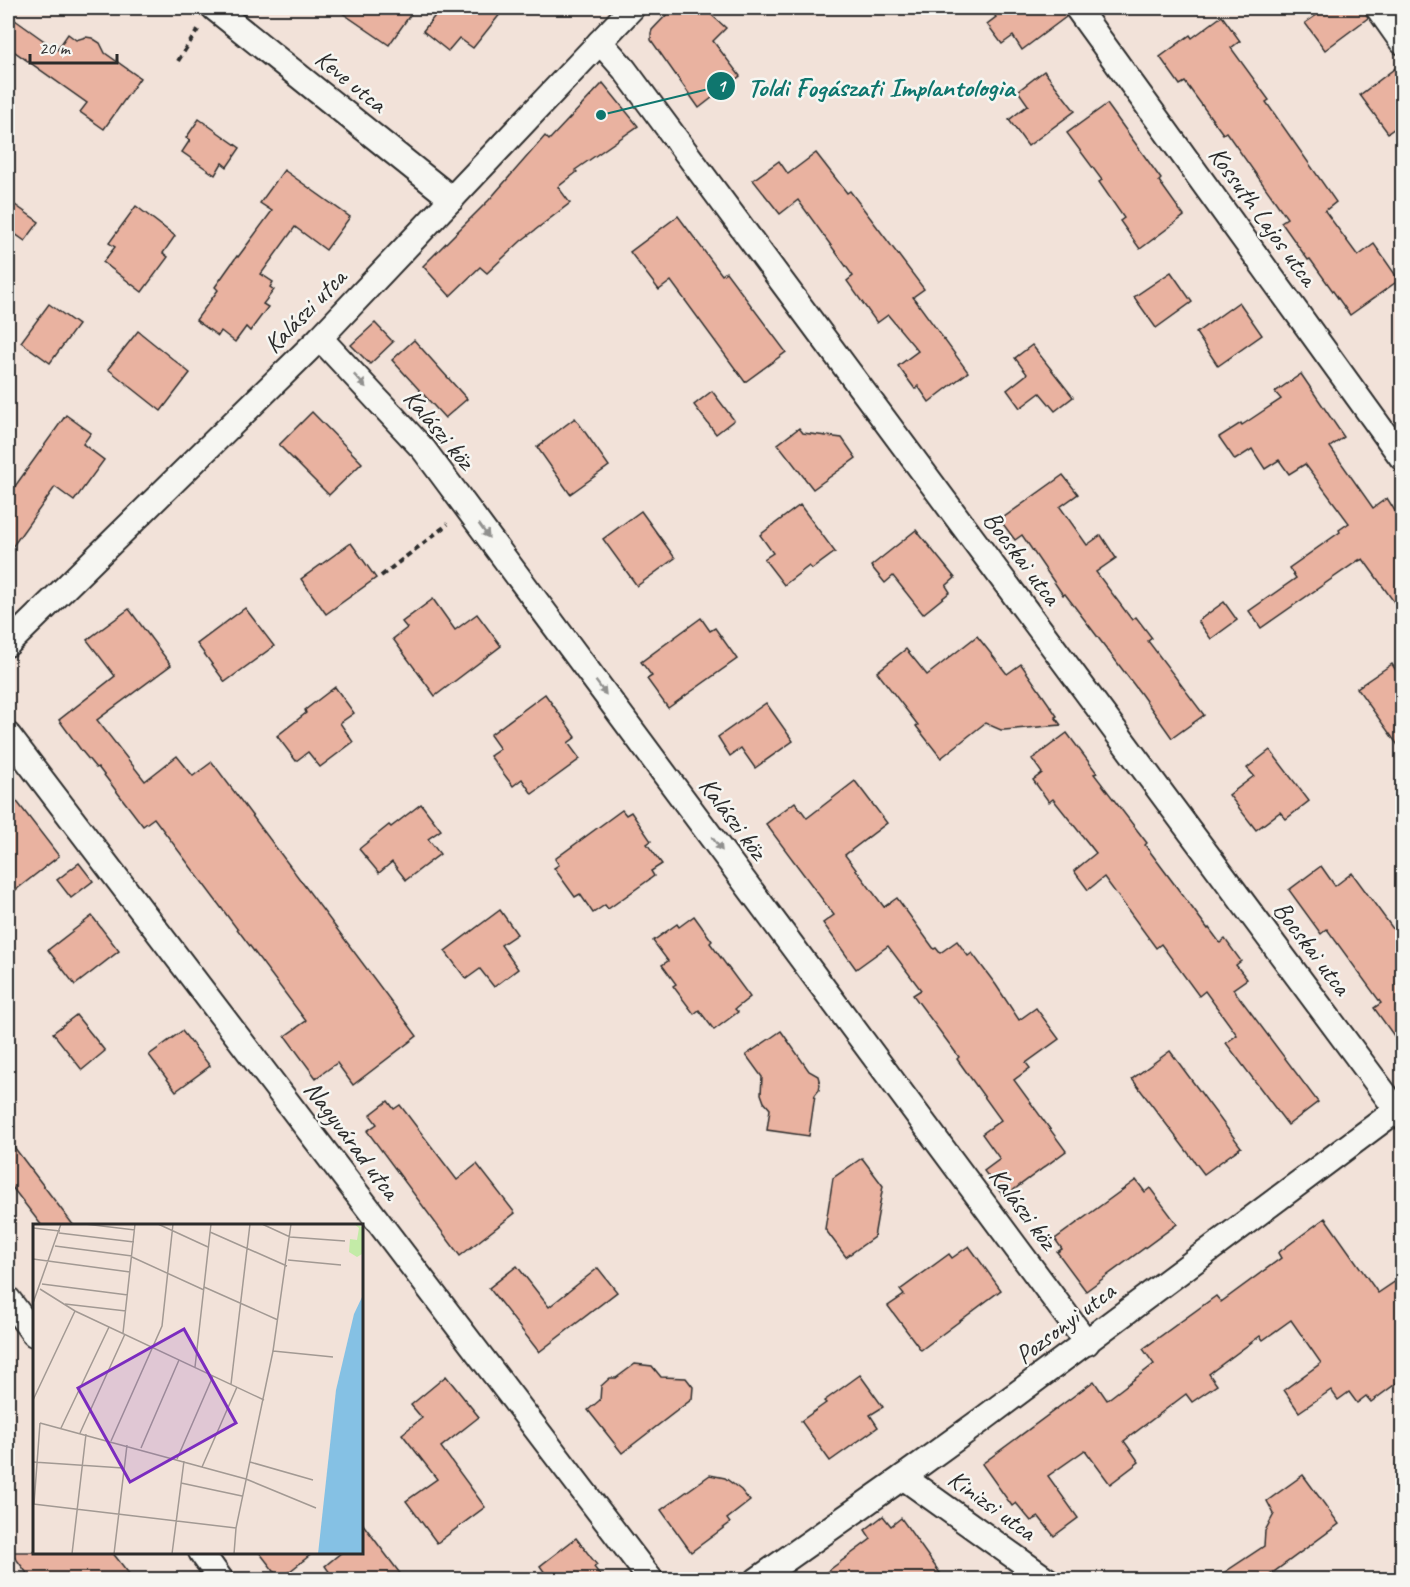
<svg xmlns="http://www.w3.org/2000/svg" width="1410" height="1587" font-family="Caveat,sans-serif">
<style>
.building{fill:#e9b2a0;stroke:#2b2b2b;stroke-width:1.5}
.lines{fill:none;stroke-linecap:round;stroke-linejoin:round}
.street-casing{stroke:#2b2b2b;stroke-width:28}
.path{stroke:#2b2b2b;stroke-width:4;stroke-dasharray:6 4.5;stroke-linecap:butt}
.street{stroke:#f6f6f2;stroke-width:24}
.oneway{fill:#90908e}
.labels{text-anchor:middle;dominant-baseline:central;stroke-width:5;stroke-linejoin:round;paint-order:stroke}
.street-label{font-size:26px;fill:#2b2b2b;stroke:#f6f6f2}
.inset-road{fill:none;stroke:#a29993;stroke-width:1.5}
.view{fill:#7b2cbf;fill-opacity:0.15;stroke:#7b2cbf;stroke-width:3}
.inset-edge{fill:none;stroke:#2b2b2b;stroke-width:3}
.leader{fill:none;stroke:#0f766e;stroke-width:2}
.callout-dot{fill:#0f766e;stroke:#f6f6f2;stroke-width:2}
.mark-label{font-size:18px;text-anchor:middle;font-weight:bold;fill:#fff}
.callout-label{font-size:27px;text-anchor:middle;font-weight:bold;fill:#0f766e;stroke:#f6f6f2;stroke-width:5;stroke-linejoin:round;paint-order:stroke}
</style>
<rect width="100%" height="100%" fill="#f2e2d9"/>
<filter id="ink" filterUnits="userSpaceOnUse"><feTurbulence type="fractalNoise" baseFrequency=".0167" numOctaves="2"/><feDisplacementMap in="SourceGraphic" scale="12" xChannelSelector="R" yChannelSelector="G"/><feConvolveMatrix kernelMatrix="1 2 1 2 8 2 1 2 1" color-interpolation-filters="sRGB"/></filter>
<g filter="url(#ink)">
<!-- building -->
<g class="building">
<polygon points="335,8 415,8 389,45"/>
<polygon points="441,8 505,8 473,48 459,38 448,51 423,31"/>
<polygon points="673,8 704,8 726,28 713,41 740,76 699,108 651,40 651,33 652,30"/>
<polygon points="989,8 1063,8 1066,17 1022,50 1013,36 1002,44 987,24 996,17"/>
<polygon points="1327,8 1364,8 1368,18 1325,50 1305,23"/>
<polygon points="8,15 57,50 68,34 76,40 86,37 92,38 100,43 105,53 140,78 104,129 80,112 87,103 8,47"/>
<polygon points="1222,16 1240,41 1231,48 1269,100 1266,102 1336,202 1325,211 1358,256 1374,244 1399,280 1350,315 1310,259 1308,260 1281,222 1287,218 1226,132 1223,134 1185,82 1180,85 1160,57 1190,35 1192,38"/>
<polygon points="1402,63 1402,123 1388,133 1360,95"/>
<polygon points="1044,71 1075,111 1028,146 1009,120 1028,105 1018,91"/>
<polygon points="603,83 638,126 575,170 577,172 558,187 570,203 521,241 487,273 480,267 450,296 423,266 489,200 545,136 549,140"/>
<polygon points="1107,104 1161,179 1159,181 1184,216 1140,249 1120,221 1124,218 1099,182 1102,180 1067,133"/>
<polygon points="199,119 240,148 227,167 222,163 215,175 182,152 190,140 186,138"/>
<polygon points="816,153 847,193 850,191 924,289 913,297 968,372 929,402 918,386 915,389 898,366 918,351 888,315 877,323 847,281 853,276 798,200 780,214 753,180 779,161 788,174"/>
<polygon points="284,170 350,217 326,250 295,227 261,274 273,282 270,287 274,290 263,304 268,307 250,331 246,327 235,342 221,331 218,336 196,320 218,290 215,287 237,256 238,257 272,211 260,203"/>
<polygon points="8,200 39,222 25,241 8,229"/>
<polygon points="136,206 175,236 163,253 168,257 142,292 103,262 115,247 109,243"/>
<polygon points="678,216 722,275 726,272 786,352 745,382 671,281 659,290 630,252"/>
<polygon points="1171,272 1192,302 1156,328 1134,297"/>
<polygon points="1239,302 1262,335 1218,366 1196,333"/>
<polygon points="49,304 78,325 50,363 21,342"/>
<polygon points="375,323 393,342 370,364 351,345"/>
<polygon points="138,331 190,373 161,411 108,369"/>
<polygon points="414,340 467,399 445,418 392,360"/>
<polygon points="1032,345 1073,397 1055,411 1040,393 1020,408 1007,390 1027,374 1015,358"/>
<polygon points="1301,374 1344,437 1330,447 1373,508 1387,498 1402,522 1402,613 1363,559 1359,561 1359,560 1261,628 1249,611 1296,578 1289,568 1340,532 1339,530 1349,523 1305,464 1289,474 1279,460 1265,469 1252,449 1235,460 1219,437 1241,423 1242,425 1281,399 1275,392"/>
<polygon points="712,391 734,420 716,434 694,405"/>
<polygon points="312,412 362,463 329,495 279,445"/>
<polygon points="66,415 91,433 83,444 104,460 74,501 55,487 8,553 8,496"/>
<polygon points="575,418 609,466 570,494 537,447"/>
<polygon points="799,428 803,433 842,438 856,458 813,489 778,444"/>
<polygon points="1063,475 1078,494 1060,507 1087,545 1101,535 1116,558 1096,572 1132,620 1136,617 1152,638 1148,641 1204,715 1172,738 1141,694 1065,594 1063,595 1022,535 1015,540 1000,520"/>
<polygon points="800,505 835,552 812,569 809,566 784,585 764,559 773,553 760,535"/>
<polygon points="641,511 675,558 637,586 603,539"/>
<polygon points="916,530 955,578 946,586 950,592 923,614 893,576 885,583 871,566"/>
<polygon points="351,543 376,578 326,614 301,579"/>
<polygon points="433,599 455,630 477,614 501,646 435,696 393,639 407,628 402,622"/>
<polygon points="1224,602 1237,620 1211,639 1198,621"/>
<polygon points="245,608 274,646 225,682 197,644"/>
<polygon points="129,609 171,665 97,720 145,781 177,756 193,776 212,762 417,1036 353,1085 337,1063 316,1078 285,1036 306,1021 154,818 143,826 98,767 96,768 81,750 59,720 115,676 87,640"/>
<polygon points="701,618 710,631 715,628 737,659 668,708 647,679 652,676 641,662"/>
<polygon points="977,636 1007,674 1021,664 1057,716 1055,717 1061,725 1004,730 1001,730 985,723 941,758 916,726 918,725 877,672 906,649 927,675"/>
<polygon points="1392,664 1402,680 1402,751 1357,688"/>
<polygon points="335,687 354,713 340,723 353,742 320,767 308,752 296,761 277,736 306,713 305,710"/>
<polygon points="545,694 576,737 568,743 580,759 532,794 522,779 513,786 490,756 500,749 490,735"/>
<polygon points="766,703 793,741 755,768 741,748 730,756 718,737"/>
<polygon points="1067,733 1097,773 1094,774 1147,843 1145,845 1208,929 1209,928 1220,943 1225,939 1241,961 1236,965 1247,979 1233,989 1318,1102 1288,1125 1226,1043 1237,1035 1205,991 1199,996 1161,944 1156,948 1104,877 1088,890 1074,871 1096,853 1053,799 1049,802 1033,780 1042,773 1032,759"/>
<polygon points="1270,750 1309,801 1286,819 1280,812 1256,830 1229,795 1254,776 1247,768"/>
<polygon points="855,781 887,823 845,855 884,907 897,898 934,949 936,948 940,953 957,941 968,956 972,953 996,985 1019,1020 1036,1008 1059,1039 1026,1063 1030,1068 1014,1080 1066,1151 1004,1197 984,1171 1000,1159 982,1134 1001,1120 957,1059 959,1057 913,995 921,990 888,946 856,969 823,923 834,915 766,824 795,802 807,818"/>
<polygon points="8,790 59,856 8,896"/>
<polygon points="421,804 441,830 428,839 440,854 406,880 392,862 379,873 359,849 389,825 391,827"/>
<polygon points="622,810 626,815 631,812 651,841 647,844 662,864 651,871 654,876 608,909 605,905 593,913 580,894 575,897 554,868 559,865 555,859"/>
<polygon points="79,863 93,881 71,898 57,880"/>
<polygon points="1321,866 1335,886 1352,873 1402,941 1402,1047 1374,1008 1381,1003 1327,929 1321,934 1289,890"/>
<polygon points="500,910 517,934 501,945 518,969 494,987 480,969 466,979 445,951"/>
<polygon points="92,916 119,951 75,985 48,950"/>
<polygon points="694,916 712,941 710,943 750,997 735,1009 738,1012 714,1030 699,1010 694,1014 673,986 676,984 662,965 668,961 653,941 677,924 679,927"/>
<polygon points="76,1015 105,1051 82,1070 53,1033"/>
<polygon points="182,1031 210,1066 176,1091 149,1055"/>
<polygon points="781,1031 809,1071 818,1076 819,1080 820,1085 819,1090 815,1095 809,1136 767,1130 770,1109 764,1102 761,1094 762,1077 746,1055"/>
<polygon points="1170,1051 1241,1147 1204,1174 1132,1079"/>
<polygon points="388,1101 394,1109 400,1105 457,1180 477,1164 515,1213 460,1256 367,1131 377,1124 370,1115"/>
<polygon points="8,1139 74,1226 42,1226 8,1182"/>
<polygon points="862,1158 883,1186 874,1237 846,1257 825,1229 833,1178"/>
<polygon points="1136,1180 1145,1192 1150,1188 1177,1224 1086,1291 1057,1252 1062,1249 1055,1239"/>
<polygon points="1325,1218 1378,1293 1402,1277 1402,1379 1371,1402 1366,1396 1357,1403 1349,1392 1338,1400 1331,1390 1299,1412 1284,1390 1321,1363 1291,1320 1263,1340 1260,1336 1209,1374 1217,1385 1192,1402 1186,1394 1124,1441 1139,1462 1110,1484 1085,1450 1048,1476 1078,1518 1054,1536 1039,1517 1031,1521 1016,1503 1012,1506 982,1464 1094,1381 1107,1400 1154,1364 1143,1349 1216,1296 1221,1302 1281,1258 1278,1253"/>
<polygon points="969,1246 1001,1290 921,1350 888,1306 904,1295 900,1290 949,1254 952,1258"/>
<polygon points="517,1266 549,1307 598,1268 617,1292 539,1352 489,1288"/>
<polygon points="635,1364 652,1366 661,1377 686,1378 693,1387 692,1399 622,1453 588,1410 600,1400 601,1386 610,1378 616,1378"/>
<polygon points="860,1375 883,1407 870,1415 878,1427 830,1461 801,1421 826,1403 824,1401"/>
<polygon points="446,1376 479,1417 441,1447 485,1507 437,1543 406,1501 437,1479 402,1434 422,1418 411,1405"/>
<polygon points="710,1475 725,1478 741,1490 750,1501 727,1519 730,1523 691,1552 661,1510"/>
<polygon points="1303,1475 1339,1524 1263,1580 1213,1580 1264,1546 1265,1531 1274,1514 1267,1501"/>
<polygon points="883,1516 891,1526 901,1518 945,1580 816,1580 871,1539 865,1530"/>
<polygon points="362,1523 405,1580 335,1580 325,1566 342,1552 362,1552"/>
<polygon points="576,1538 597,1565 594,1567 604,1580 550,1580 540,1566"/>
<polygon points="11,1552 112,1552 134,1580 32,1580"/>
<polygon points="259,1552 314,1552 280,1579"/>
</g>
<g class="lines">
<!-- street casing -->
<g class="street-casing">
<g id="street">
<polyline points="214,8 452,199"/>
<polyline points="1077,8 1402,458"/>
<polyline points="1378,8 1402,42"/>
<polyline points="600,42 624,69 1402,1117"/>
<polyline points="320,338 424,450 1087,1343"/>
<polyline points="8,644 320,338 632,8"/>
<polyline points="8,735 651,1580"/>
<polyline points="8,1299 34,1334"/>
<polyline points="903,1477 1047,1580"/>
<polyline points="201,1552 221,1580"/>
<polyline points="757,1580 903,1477 983,1419 1402,1106"/>
</g>
</g>
<!-- path -->
<g class="path">
<polyline points="178,61 199,28"/>
<polyline points="381,576 448,524"/>
</g>
<!-- street -->
<use href="#street" class="street"/>
</g>
<!-- one-way arrows -->
<defs><path id="oneway-solid" d="M-6-.8H1V-3.2L6.5 0L1 3.2V.8H-6Z" transform="scale(1.5)"/></defs>
<g class="oneway">
<use href="#oneway-solid" transform="translate(360 381) rotate(47)"/>
<use href="#oneway-solid" transform="translate(484 531) rotate(54)"/>
<use href="#oneway-solid" transform="translate(601 688) rotate(53)"/>
<use href="#oneway-solid" transform="translate(717 844) rotate(53)"/>
</g>
</g>
<g class="labels">
<!-- street labels -->
<g class="street-label">
<text transform="translate(351 81) rotate(39)">Keve utca</text>
<text transform="translate(1263 216) rotate(54)">Kossuth Lajos utca</text>
<text transform="translate(305 311) rotate(-46)">Kalászi utca</text>
<text transform="translate(439 429) rotate(50)">Kalászi köz</text>
<text transform="translate(1022 558) rotate(53)">Bocskai utca</text>
<text transform="translate(733 818) rotate(53)">Kalászi köz</text>
<text transform="translate(1312 948) rotate(53)">Bocskai utca</text>
<text transform="translate(352 1140) rotate(53)">Nagyvárad utca</text>
<text transform="translate(1023 1208) rotate(53)">Kalászi köz</text>
<text transform="translate(1065 1323) rotate(-37)">Pozsonyi utca</text>
<text transform="translate(992 1505) rotate(36)">Kinizsi utca</text>
</g>
</g>
<!-- overview -->
<g transform="translate(33 1224)">
<rect width="330" height="330" fill="#f2e2d9"/>
<path d="M321,0L330,3L329,30L324,33L316,28L317,15L324,16L326,4Z" fill="#c3eba7"/>
<path d="M330,71V330H285L303,166L321,90Z" fill="#85c1e4"/>
<path class="inset-road" d="M52,0L102,6M125,0L175,23M229,0L257,13L312,17M0,4L27,7M177,8L254,42M26,9L101,18M22,22L99,32M99,33L171,66M0,35L97,48M255,36L308,41M9,60L95,71M171,63L245,96M7,65L42,87L231,176M0,79L28,0M32,80L93,87M90,109L102,0M240,127L300,133M162,143L178,0M198,160L217,0M0,176L42,87M7,199L213,255L283,284M28,204L76,103M47,209L92,110M78,217L129,102L140,0M108,224L146,136M144,235L180,152M0,238L90,244M217,238L280,256M169,243L204,163M148,259L209,272M0,280L203,304M1,280L7,199M39,330L53,210M81,330L94,221M139,330L151,237M201,330L203,304L240,127L258,0"/>
<path class="view" d="M151,105L203,199L97,258L45,164Z"/>
<rect width="330" height="330" class="inset-edge"/>
</g>
<!-- callouts -->
<path class="leader" d="M601 115L721 86"/>
<g class="callout-dot">
<circle cx="601" cy="115" r="6"/>
<circle cx="721" cy="86" r="15"/>
</g>
<g class="mark-label">
<text x="721" y="92">1</text>
</g>
<g class="callout-label">
<text x="881" y="96">Toldi Fogászati Implantologia</text>
</g>
<!-- margin -->
<rect width="1410" height="1587" fill="none" stroke="#f6f6f2" stroke-width="30"/>
<rect x="15" y="15" width="1380" height="1557" fill="none" stroke="#2b2b2b" stroke-width="2" filter="url(#ink)"/>
<!-- scale -->
<path d="M30 54v9h87v-9" fill="none" stroke="#2b2b2b" stroke-width="3"/>
<text x="39" y="54" font-size="18" fill="#2b2b2b" stroke="#f6f6f2" stroke-width="4.5" paint-order="stroke">20 m</text>
</svg>
